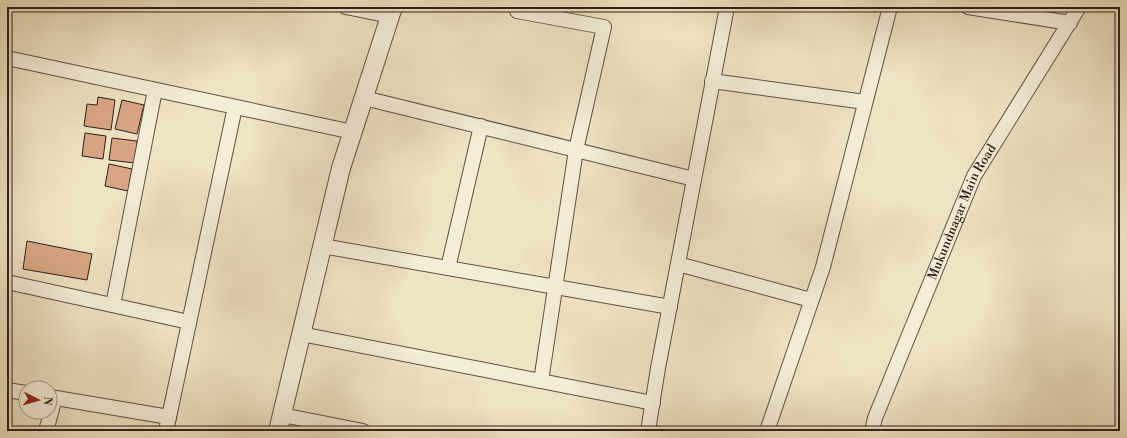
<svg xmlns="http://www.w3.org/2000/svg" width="1127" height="438" font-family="'Libre Bodoni',serif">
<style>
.building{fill:#d8a684;stroke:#2f201a}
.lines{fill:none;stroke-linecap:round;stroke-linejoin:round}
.minor-casing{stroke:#5f5144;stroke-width:16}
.tertiary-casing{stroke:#5f5144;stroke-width:20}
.minor{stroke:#f4edd8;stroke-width:14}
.tertiary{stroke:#f4edd8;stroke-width:18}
.labels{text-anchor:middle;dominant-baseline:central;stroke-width:4;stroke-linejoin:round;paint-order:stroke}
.street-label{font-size:13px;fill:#2f201a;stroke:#f4edd8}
</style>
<rect width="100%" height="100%" fill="#eee3c3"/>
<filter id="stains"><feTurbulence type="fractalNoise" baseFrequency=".005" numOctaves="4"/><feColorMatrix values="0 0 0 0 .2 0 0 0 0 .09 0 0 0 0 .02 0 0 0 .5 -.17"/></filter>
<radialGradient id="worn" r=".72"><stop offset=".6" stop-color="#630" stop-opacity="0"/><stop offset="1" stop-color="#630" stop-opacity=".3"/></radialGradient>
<!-- building -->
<g class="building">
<polygon points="98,97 115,100 111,130 84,126 87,104 97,105"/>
<polygon points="122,100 144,105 137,134 115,129"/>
<polygon points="85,133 106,136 103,159 82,156"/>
<polygon points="112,138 137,141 135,163 109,160"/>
<polygon points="109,164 132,169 128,191 105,186"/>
<polygon points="27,241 92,254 87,280 23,269"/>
</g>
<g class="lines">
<!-- minor casing -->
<g class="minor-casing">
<g id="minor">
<polyline points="346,7 390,16"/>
<polyline points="968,7 1070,23"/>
<polyline points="517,11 604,27 576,150 541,381"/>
<polyline points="7,58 353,132"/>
<polyline points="712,81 865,102"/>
<polyline points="364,98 694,179"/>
<polyline points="322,246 670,307"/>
<polyline points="678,264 811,300"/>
<polyline points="448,268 481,126"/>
<polyline points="7,282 189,322"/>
<polyline points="113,305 155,90"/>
<polyline points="301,334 653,403"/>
<polyline points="7,390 26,393"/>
<polyline points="50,397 169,417 235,107"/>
<polyline points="282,415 363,431"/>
<polyline points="46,431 55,398"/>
<polyline points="166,431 169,417"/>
<polyline points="648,431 658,368 727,7"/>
<polyline points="767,431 823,267 890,7"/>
<path id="s1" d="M872,431L875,418L974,176L1079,7"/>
</g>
</g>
<!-- tertiary casing -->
<g class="tertiary-casing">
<polyline id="tertiary" points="278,431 341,168 393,7"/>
</g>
<!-- minor -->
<use href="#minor" class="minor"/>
<!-- tertiary -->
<use href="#tertiary" class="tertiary"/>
</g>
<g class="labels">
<!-- street labels -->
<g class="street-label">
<text stroke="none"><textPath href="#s1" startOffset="237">Mukundnagar Main Road</textPath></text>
</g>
</g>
<!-- margin -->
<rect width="1127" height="438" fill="none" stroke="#eee3c3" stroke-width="24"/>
<rect x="8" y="8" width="1111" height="422" fill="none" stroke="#2f201a" stroke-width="2"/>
<rect x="12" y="12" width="1103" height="414" fill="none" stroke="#2f201a"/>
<!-- north arrow -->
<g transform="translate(38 400) rotate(96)"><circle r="19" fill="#f4edd8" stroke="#a59b8c"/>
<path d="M0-3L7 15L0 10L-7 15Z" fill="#8f2418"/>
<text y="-6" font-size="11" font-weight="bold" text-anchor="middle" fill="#2f201a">N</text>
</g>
<rect width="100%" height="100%" filter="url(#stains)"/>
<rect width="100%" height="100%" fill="url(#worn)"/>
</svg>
